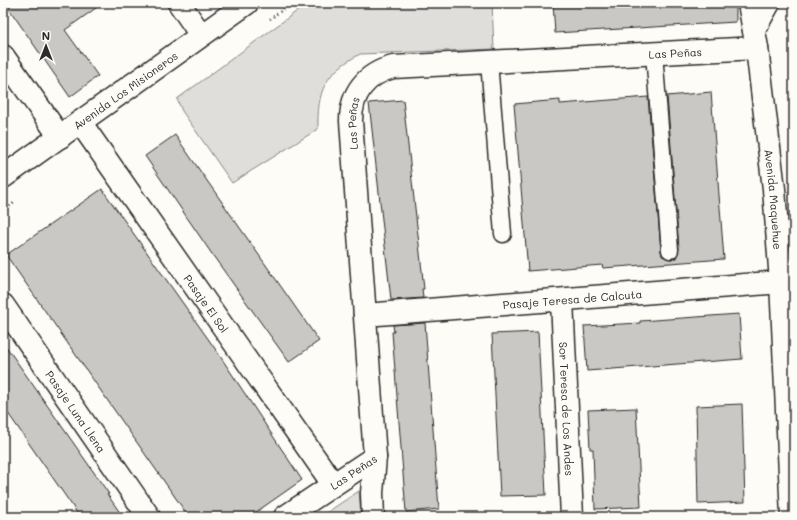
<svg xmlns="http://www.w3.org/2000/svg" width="797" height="520" font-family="Mali,sans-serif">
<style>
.green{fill:#dfdeda;stroke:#858482}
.building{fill:#c9c8c4;stroke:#2b2b2b}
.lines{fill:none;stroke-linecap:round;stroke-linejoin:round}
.service-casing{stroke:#2b2b2b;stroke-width:19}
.minor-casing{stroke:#2b2b2b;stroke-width:25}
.tertiary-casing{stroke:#2b2b2b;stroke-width:25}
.path{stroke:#2b2b2b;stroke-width:2.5;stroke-dasharray:1 3;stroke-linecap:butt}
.service{stroke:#fdfcf7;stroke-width:16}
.minor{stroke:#fdfcf7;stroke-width:22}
.tertiary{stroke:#fdfcf7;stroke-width:22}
.labels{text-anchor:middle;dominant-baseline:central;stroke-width:3.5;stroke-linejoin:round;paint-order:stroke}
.street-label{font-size:11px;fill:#2b2b2b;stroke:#fdfcf7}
</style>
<rect width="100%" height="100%" fill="#fdfcf7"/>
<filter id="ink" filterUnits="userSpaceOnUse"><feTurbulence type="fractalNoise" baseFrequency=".025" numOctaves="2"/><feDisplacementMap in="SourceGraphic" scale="8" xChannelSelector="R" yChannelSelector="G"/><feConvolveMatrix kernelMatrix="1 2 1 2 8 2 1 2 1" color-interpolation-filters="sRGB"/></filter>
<g filter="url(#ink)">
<!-- green -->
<g class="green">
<path d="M308,3H492L494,49L360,54C325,73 317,90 318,129L232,183L182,111L177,99Z"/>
<polygon points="359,491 361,517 320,517"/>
</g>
<!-- building -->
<g class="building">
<polygon points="5,3 103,3 65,30 98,76 70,97"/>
<polygon points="553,3 736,3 736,22 555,33"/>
<polygon points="711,92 724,259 603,268 602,265 528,271 514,104 560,100 560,104 648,97 661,251 662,256 670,259 676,258 679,249 667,96"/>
<polygon points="403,100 424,289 422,289 423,298 391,300 369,103"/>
<polygon points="175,135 319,341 289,362 214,257 145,156"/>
<polygon points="102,189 216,350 302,480 249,517 189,517 6,255"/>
<polygon points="739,314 742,359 587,371 584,326 640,323 640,321"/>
<polygon points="425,323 439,509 406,512 392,332 394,332 393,325"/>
<polygon points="538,332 546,495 500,496 492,334"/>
<polygon points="3,342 109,494 107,494 123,517 80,517 3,406"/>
<polygon points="742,404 745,502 698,504 696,406"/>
<polygon points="636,408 641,507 595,509 593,449 590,449 588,410"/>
</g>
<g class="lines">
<!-- service casing -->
<g class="service-casing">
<g id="service">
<polyline points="654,54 670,250"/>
<polyline points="489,62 503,234"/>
</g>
</g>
<!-- minor casing -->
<g class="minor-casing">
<g id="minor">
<polyline points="179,3 201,35"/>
<polyline points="3,56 60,137"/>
<path id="s1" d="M80,122L333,484"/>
<path id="s2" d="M3,177L247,3"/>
<path id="s3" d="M562,300L572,517"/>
<path id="s4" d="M3,305L149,517"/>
<path id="s5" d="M365,315L781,282L794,273"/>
<path id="s6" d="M285,517L375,457"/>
<path id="s7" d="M373,517L372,493L375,457L351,121C351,93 366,74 393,67L757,48"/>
</g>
</g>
<!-- tertiary casing -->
<g class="tertiary-casing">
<g id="tertiary">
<path id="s8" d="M749,3L757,48L774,189L781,282L792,517"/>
<polyline points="754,30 769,3"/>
</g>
</g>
<!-- path -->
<g class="path">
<polyline points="270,19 292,3"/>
<polyline points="3,211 14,203"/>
</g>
<!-- service -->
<use href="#service" class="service"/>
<!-- minor -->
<use href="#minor" class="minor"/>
<!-- tertiary -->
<use href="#tertiary" class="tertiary"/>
</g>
</g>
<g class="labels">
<!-- street labels -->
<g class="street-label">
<text stroke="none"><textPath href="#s7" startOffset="754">Las Peñas</textPath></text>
<text stroke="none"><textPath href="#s2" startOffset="150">Avenida Los Misioneros</textPath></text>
<text stroke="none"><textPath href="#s7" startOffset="395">Las Peñas</textPath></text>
<text stroke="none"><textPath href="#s8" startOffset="198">Avenida Maquehue</textPath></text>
<text stroke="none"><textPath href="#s5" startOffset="208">Pasaje Teresa de Calcuta</textPath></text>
<text stroke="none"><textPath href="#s1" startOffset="221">Pasaje El Sol</textPath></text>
<text stroke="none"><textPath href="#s3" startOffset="109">Sor Teresa de Los Andes</textPath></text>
<text stroke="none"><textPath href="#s4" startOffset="129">Pasaje Luna Llena</textPath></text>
<text stroke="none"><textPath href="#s6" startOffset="82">Las Peñas</textPath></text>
</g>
</g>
<!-- margin -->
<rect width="797" height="520" fill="none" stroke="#fdfcf7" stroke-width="16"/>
<rect x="8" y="8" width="781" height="504" fill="none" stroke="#2b2b2b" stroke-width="1.5" filter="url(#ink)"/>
<!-- north arrow -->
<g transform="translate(46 46)" stroke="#fdfcf7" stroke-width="3" paint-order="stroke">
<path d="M0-3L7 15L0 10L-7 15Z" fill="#2b2b2b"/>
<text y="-6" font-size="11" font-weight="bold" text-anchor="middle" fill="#2b2b2b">N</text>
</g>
</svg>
